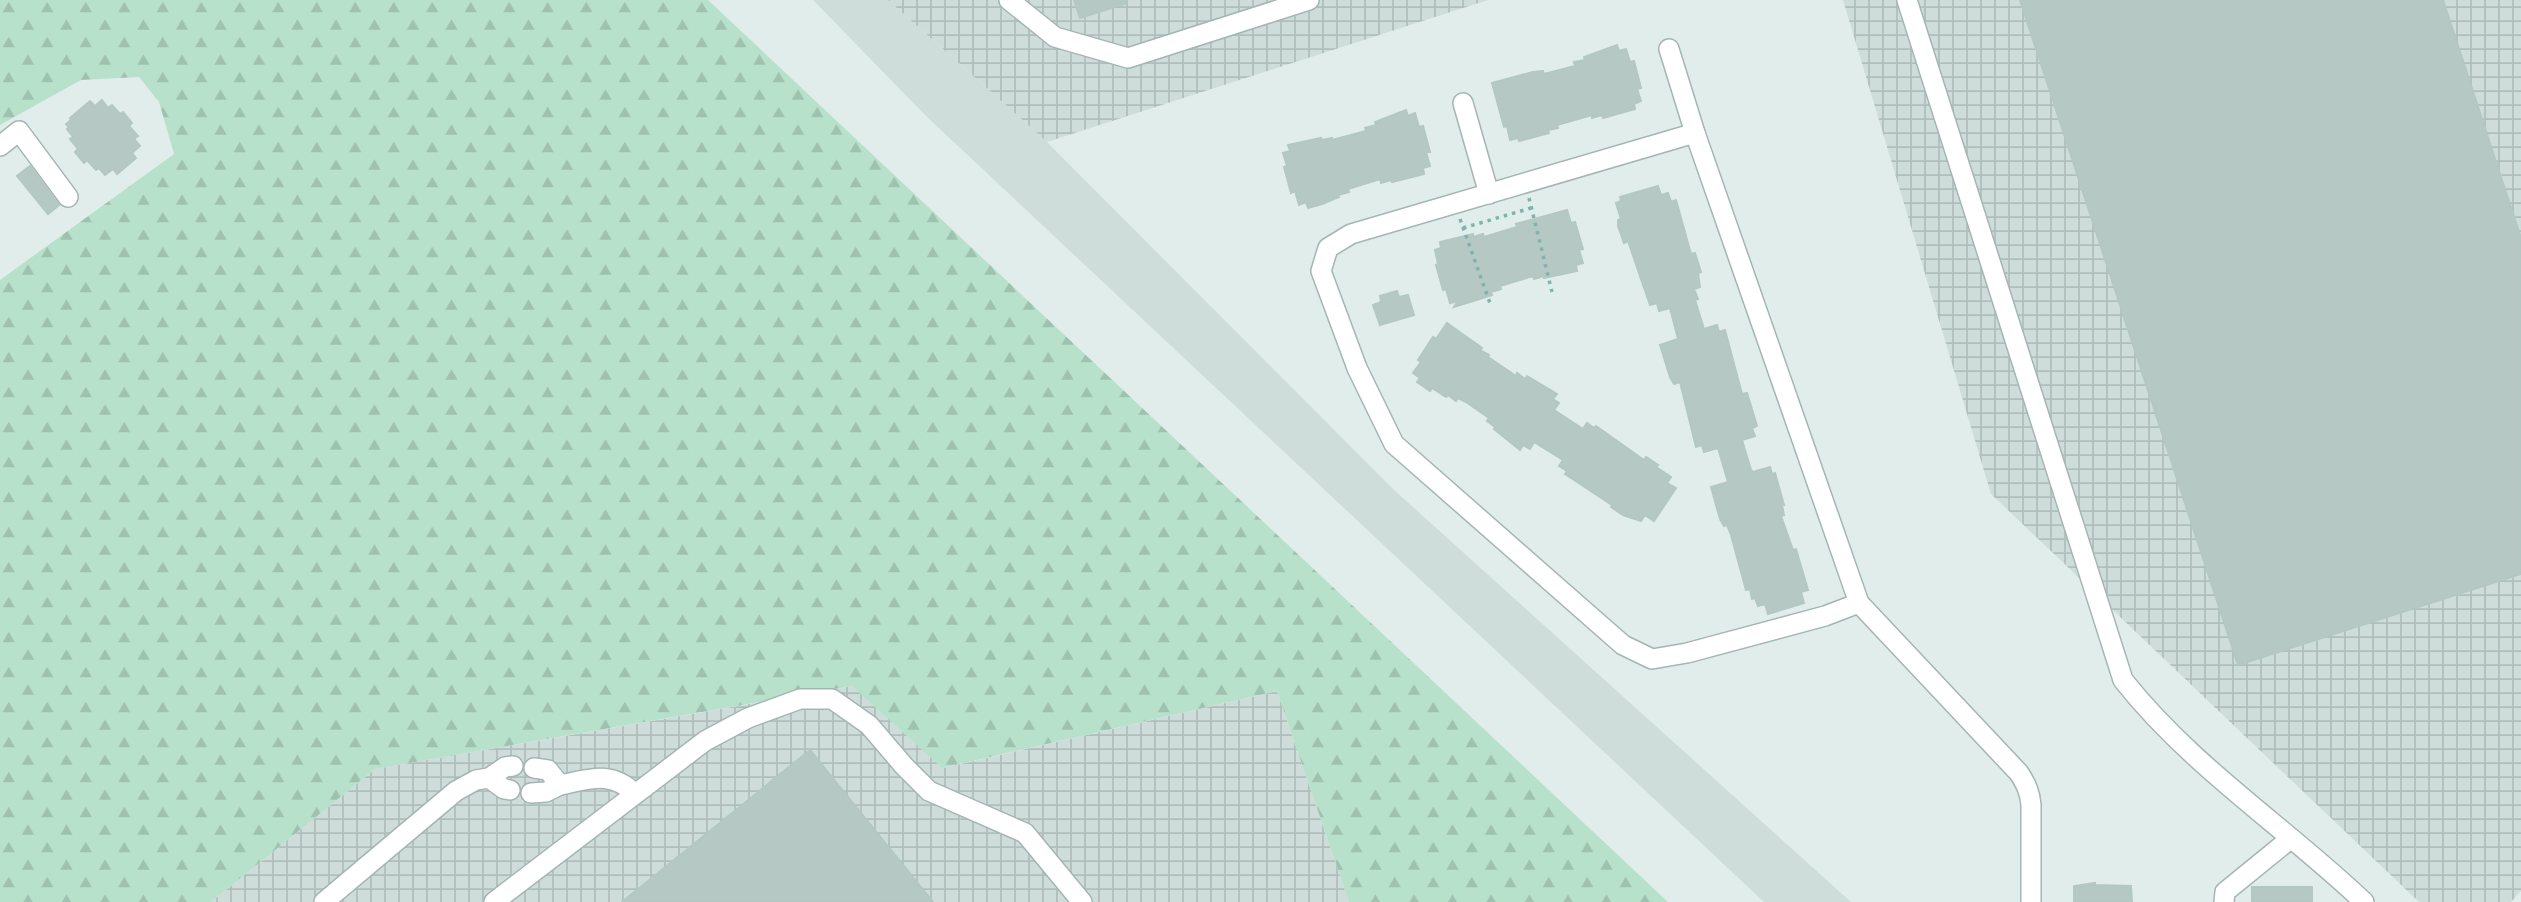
<svg xmlns="http://www.w3.org/2000/svg" width="2521" height="902" font-family="'Work Sans',sans-serif">
<style>
.built{fill:#cfddda}
.industrial{fill:url(#industrial-grid)}
.forest{fill:url(#forest-firs)}
.building{fill:#b6c8c4;stroke:#b3c8c3;stroke-width:2}
.lines{fill:none;stroke-linecap:round;stroke-linejoin:round}
.minor-casing{stroke:#a3b6b3;stroke-width:22}
.path{stroke:#7eb4ae;stroke-width:3.5;stroke-dasharray:3.5 5;stroke-linecap:butt}
.minor{stroke:#fff;stroke-width:19}
</style>
<defs>
<pattern id="industrial-grid" width="8" height="8" patternUnits="userSpaceOnUse" patternTransform="scale(1.75)"><rect width="8" height="8" fill="#cfddda"/><path d="M0 4h8M4 0v8" fill="none" stroke="#b1bfbc"/></pattern>
<pattern id="forest-firs" width="22" height="20" patternUnits="userSpaceOnUse" patternTransform="scale(1.75)"><rect width="22" height="20" fill="#b8e1cb"/><path d="M5 1l3.5 6h-7zM16 11l3.5 6h-7z" fill="#9ec2af"/></pattern>
</defs>
<rect width="100%" height="100%" fill="#e1edea"/>
<!-- built -->
<polygon class="built" points="813,0 888,0 1047,142 1393,489 1851,902 1764,902 926,116"/>
<!-- industrial -->
<g class="industrial">
<polygon points="888,0 1488,0 1047,142"/>
<polygon points="1843,0 2521,0 2521,891 2511,902 2419,902 1991,494"/>
<polygon points="853,686 943,768 1277,691 1349,902 211,902 375,769"/>
</g>
<!-- forest -->
<polygon class="forest" points="0,0 708,0 1668,902 1349,902 1277,691 942,768 852,686 375,769 211,902 0,902 0,280 174,154 159,102 139,77 81,80 0,125"/>
<!-- building -->
<g class="building">
<polygon points="1074,0 1126,0 1127,3 1080,18"/>
<polygon points="2020,0 2443,0 2521,238 2521,574 2238,665"/>
<polygon points="1617,45 1619,51 1626,49 1630,62 1634,61 1641,88 1637,89 1641,101 1634,104 1635,109 1603,118 1602,115 1592,118 1592,115 1557,125 1558,128 1548,130 1549,133 1519,141 1518,138 1510,140 1507,126 1504,127 1492,83 1533,72 1543,71 1544,74 1575,66 1574,62 1585,60 1584,57"/>
<polygon points="102,100 108,108 112,105 120,114 123,112 132,123 129,126 138,136 134,139 140,146 132,153 136,158 117,174 113,169 105,175 99,168 96,170 87,160 84,163 75,152 78,149 70,139 73,137 67,129 69,127 66,124 71,120 70,118 90,101 95,106"/>
<polygon points="1406,110 1408,116 1415,113 1419,127 1423,126 1430,152 1426,152 1430,166 1423,168 1424,174 1392,182 1391,180 1381,183 1380,179 1348,189 1349,192 1338,195 1339,197 1322,204 1308,208 1306,202 1299,205 1295,191 1291,193 1284,167 1287,166 1283,153 1290,151 1288,145 1321,138 1322,140 1332,138 1332,140 1366,131 1365,128 1376,125 1375,122"/>
<polygon points="30,166 59,205 48,214 17,176"/>
<polygon points="1658,186 1661,195 1668,193 1671,202 1676,200 1691,254 1695,253 1701,272 1698,273 1700,287 1694,289 1698,299 1695,300 1704,329 1717,325 1719,332 1725,330 1742,394 1747,393 1757,426 1752,428 1755,436 1742,440 1751,470 1753,472 1770,467 1772,474 1775,473 1784,505 1782,505 1784,515 1781,516 1793,550 1796,549 1808,590 1801,592 1804,603 1768,614 1765,604 1758,606 1755,598 1752,599 1750,589 1746,590 1731,535 1727,525 1724,526 1720,519 1711,487 1728,482 1718,448 1704,452 1702,445 1696,447 1680,382 1674,384 1670,377 1660,345 1678,339 1670,308 1659,311 1657,303 1650,305 1628,241 1624,243 1618,226 1618,220 1621,219 1616,203 1621,201 1620,197"/>
<polygon points="1567,210 1571,223 1575,222 1583,249 1579,250 1583,263 1576,265 1577,271 1544,278 1544,276 1534,279 1533,276 1500,286 1501,289 1491,292 1492,295 1454,307 1458,301 1450,303 1446,289 1443,290 1436,265 1438,264 1435,250 1441,248 1440,242 1473,234 1473,237 1483,234 1484,237 1517,227 1516,224"/>
<polygon points="1397,291 1399,297 1408,295 1414,315 1380,325 1373,305 1381,302 1380,296"/>
<polygon points="1447,323 1482,348 1480,350 1489,355 1488,357 1516,376 1517,373 1525,379 1527,376 1557,394 1553,399 1559,403 1554,410 1583,429 1587,423 1594,428 1596,426 1644,460 1646,457 1658,465 1656,467 1671,477 1667,483 1676,488 1654,521 1645,515 1641,521 1623,515 1611,507 1612,505 1565,474 1567,471 1559,466 1563,460 1534,442 1530,449 1523,445 1520,450 1494,429 1495,427 1487,421 1489,418 1466,402 1458,398 1456,401 1448,395 1446,397 1432,388 1430,391 1417,382 1420,378 1413,373 1421,362 1418,360 1433,337 1436,339"/>
<polygon points="810,750 933,902 622,902"/>
<polygon points="2095,883 2095,885 2131,886 2132,902 2074,902 2074,886"/>
<rect x="2252" y="887" width="60" height="15"/>
</g>
<g class="lines">
<!-- minor casing -->
<g class="minor-casing">
<g id="minor">
<polyline points="1009,0 1055,37 1128,58 1309,0"/>
<path d="M1907,0L2123,680C2191,766 2285,827 2364,902"/>
<path d="M1669,49L1695,133L1859,603L2019,773C2026,784 2030,792 2031,805V902"/>
<polyline points="1463,103 1489,194"/>
<polyline points="1695,133 1351,234 1328,248 1321,271 1357,368 1394,444 1623,645 1652,659 1687,653 1825,616 1859,603"/>
<polyline points="0,146 19,131 68,197"/>
<path d="M560,785C590,779 612,770 635,794"/>
<polyline points="510,790 504,789 489,778 505,767 513,766"/>
<polyline points="531,793 546,792 560,785 548,770 534,768"/>
<polyline points="324,902 456,791 476,780 489,778"/>
<polyline points="494,902 705,741 748,718 800,699 832,699 869,725 904,766 929,791 1025,833 1082,902"/>
<polyline points="2224,902 2225,892 2290,839"/>
</g>
</g>
<!-- path -->
<g class="path">
<polyline points="1529,198 1552,292"/>
<polyline points="1460,219 1491,306"/>
<polyline points="1463,228 1531,208"/>
</g>
<!-- minor -->
<use href="#minor" class="minor"/>
</g>
</svg>
